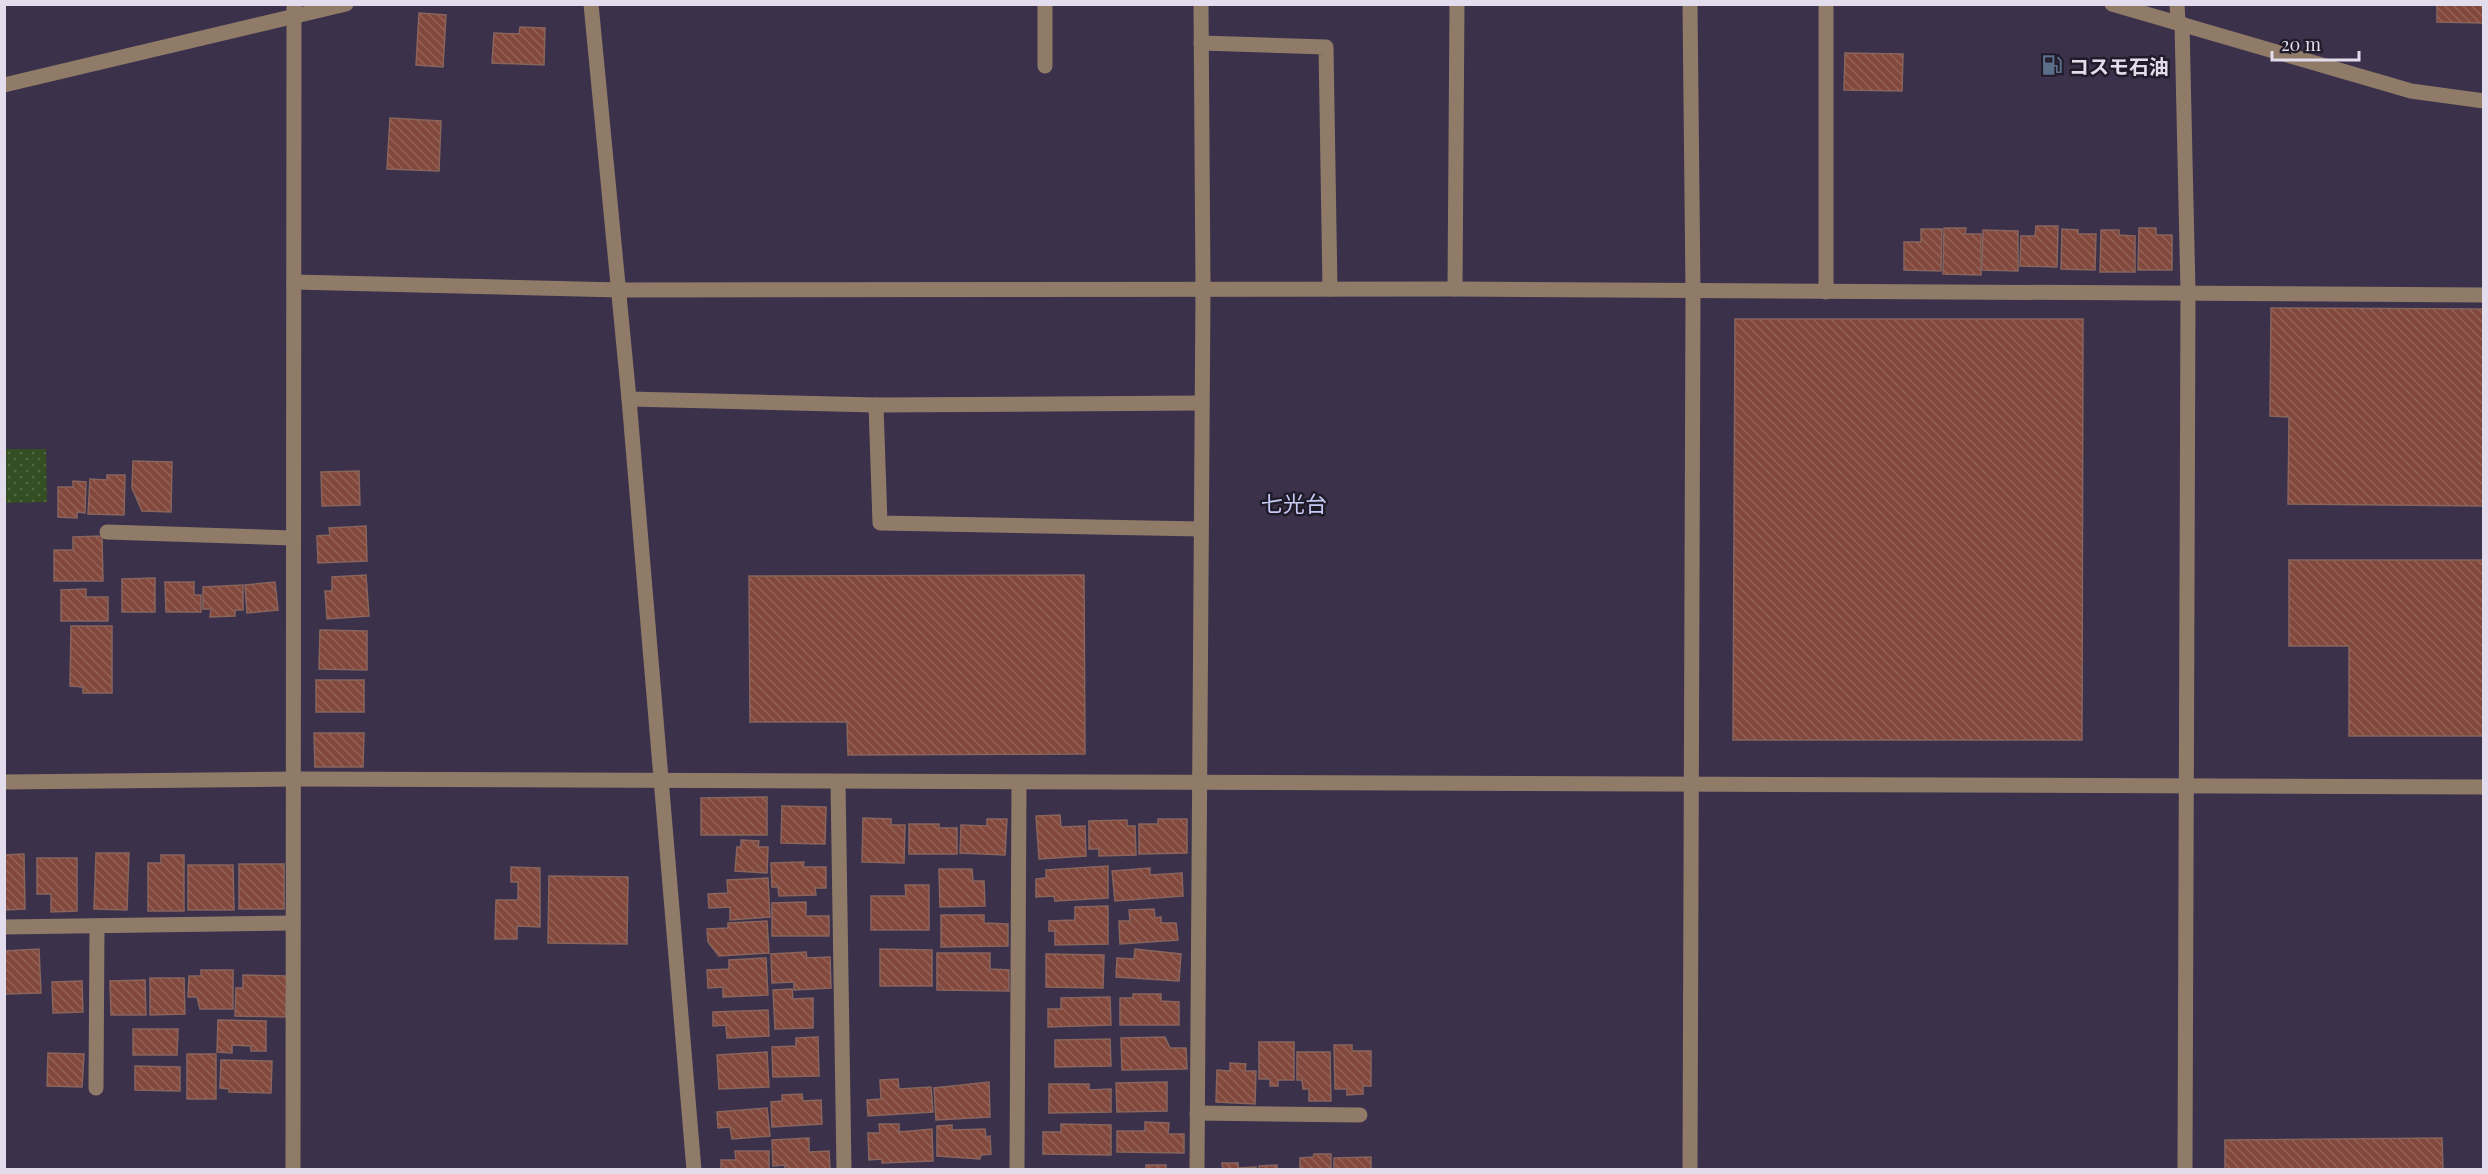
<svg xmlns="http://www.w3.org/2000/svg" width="2488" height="1174" font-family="'Playfair Display','Noto Sans JP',serif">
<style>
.park{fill:url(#park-dots)}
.building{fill:url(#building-back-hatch);stroke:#88645d;stroke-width:1.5}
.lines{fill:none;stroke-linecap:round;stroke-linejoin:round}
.minor{stroke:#907b69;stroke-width:15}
.labels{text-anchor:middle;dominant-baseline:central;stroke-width:5;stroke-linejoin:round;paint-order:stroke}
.poi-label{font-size:20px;font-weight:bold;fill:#e3dced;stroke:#201b28;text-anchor:start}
.quarter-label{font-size:22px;fill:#c6c9f4;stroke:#201b28}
</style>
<defs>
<pattern id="park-dots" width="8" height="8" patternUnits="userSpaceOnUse" patternTransform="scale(1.5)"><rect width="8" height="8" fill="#334e22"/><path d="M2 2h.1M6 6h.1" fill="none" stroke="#506742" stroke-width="1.8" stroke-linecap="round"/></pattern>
<pattern id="building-back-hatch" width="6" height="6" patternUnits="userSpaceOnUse" patternTransform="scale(1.5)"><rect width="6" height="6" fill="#82483c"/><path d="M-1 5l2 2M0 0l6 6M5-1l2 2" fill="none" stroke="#946258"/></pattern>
</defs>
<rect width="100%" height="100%" fill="#3b314b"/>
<!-- park -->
<polygon class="park" points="5,449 46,449 47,502 5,503"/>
<!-- building -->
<g class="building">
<polygon points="2437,4 2484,4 2484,23 2437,22"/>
<polygon points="419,13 446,15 443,67 416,65"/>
<polygon points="520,27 545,28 544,65 492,63 494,33 519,34"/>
<polygon points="1845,53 1903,54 1902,91 1844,90"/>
<polygon points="390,118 441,121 439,171 387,169"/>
<polygon points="2036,226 2058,226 2057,267 2020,266 2021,236 2035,236"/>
<polygon points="1944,228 1966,228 1965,234 1981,234 1981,275 1943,274"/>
<polygon points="2139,228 2156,228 2156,235 2172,235 2172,270 2138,270"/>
<polygon points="1921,229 1942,229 1941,271 1904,270 1904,242 1921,242"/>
<polygon points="2062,229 2078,230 2078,234 2096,234 2095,270 2061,269"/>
<polygon points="1983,230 2018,231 2018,271 1982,270"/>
<polygon points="2101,230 2119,230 2119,235 2135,236 2135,272 2100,272"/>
<polygon points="2271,308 2484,309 2484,506 2288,504 2289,417 2270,416"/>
<polygon points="1735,319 2083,319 2082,740 1733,740"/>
<polygon points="133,461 172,462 171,512 142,511 132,488"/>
<polygon points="359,471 360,505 322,506 321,472"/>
<polygon points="107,475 125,475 124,515 88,514 90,479 107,480"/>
<polygon points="73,481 86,482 85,513 77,512 77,518 58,517 58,487 73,487"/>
<polygon points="366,526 367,561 318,563 317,536 330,535 329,528"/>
<polygon points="102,536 103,581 54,581 54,550 73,550 73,537"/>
<polygon points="2289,560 2484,560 2484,736 2349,736 2349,646 2289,646"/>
<polygon points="366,575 369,616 327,619 325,591 332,591 332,577"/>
<polygon points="1084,575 1085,754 848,755 847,722 750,722 749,576"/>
<polygon points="155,578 155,612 122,612 122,579"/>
<polygon points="165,582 194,582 194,595 201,595 201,612 166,612"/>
<polygon points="275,582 278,610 247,613 245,585"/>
<polygon points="243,585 243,610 235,610 235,616 210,617 211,609 203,609 203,587"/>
<polygon points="86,589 86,597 108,597 108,621 61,621 61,590"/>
<polygon points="71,626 112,626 112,693 83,693 83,687 70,686"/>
<polygon points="320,630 367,631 367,670 319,669"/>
<rect x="316" y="680" width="48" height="32"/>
<polygon points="314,733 364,733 363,767 315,767"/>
<polygon points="767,797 767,835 701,835 701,798"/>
<polygon points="782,806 826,807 825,844 781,843"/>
<polygon points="1060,815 1061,827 1085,826 1086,856 1039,859 1036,816"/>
<polygon points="863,818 891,819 891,825 905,825 904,863 862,862"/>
<polygon points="987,819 1007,819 1005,855 960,853 961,825 987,826"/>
<polygon points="1158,819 1187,819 1187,853 1139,854 1139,824 1158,824"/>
<polygon points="1127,820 1127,826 1135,826 1136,855 1099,856 1099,849 1089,849 1089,821"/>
<polygon points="909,824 939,824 939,828 957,828 957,854 909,854"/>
<polygon points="741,840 759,841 758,847 768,847 767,873 735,871 737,847 741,847"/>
<polygon points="96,853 129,853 127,910 94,909"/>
<polygon points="24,854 25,909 4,910 4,855"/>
<polygon points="161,855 184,855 184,911 148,911 148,863 161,863"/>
<polygon points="37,858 77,858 77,911 51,912 51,894 37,894"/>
<polygon points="804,862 803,867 826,867 826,888 815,888 816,895 779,896 778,887 772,887 771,863"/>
<rect x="239" y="864" width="45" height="45"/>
<polygon points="188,865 233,865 234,910 188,910"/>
<polygon points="1108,866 1108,898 1055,901 1054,896 1036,897 1036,879 1046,878 1046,870"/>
<polygon points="511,867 540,868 540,927 517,926 517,939 495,939 496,900 518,900 518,882 511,882"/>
<polygon points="1150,868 1150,875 1182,873 1183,896 1115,901 1112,871"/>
<polygon points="939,869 972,869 973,881 984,881 985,906 940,907"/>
<polygon points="549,876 628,877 627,944 548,943"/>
<polygon points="768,878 770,917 730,920 730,907 709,908 708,894 728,893 727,880"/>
<polygon points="905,885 929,885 929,930 871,930 871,896 906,896"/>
<polygon points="806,902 806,916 829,916 829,936 772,936 772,903"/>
<polygon points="1108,906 1108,944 1055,945 1055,931 1049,931 1049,921 1075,920 1075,907"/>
<polygon points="1154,909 1155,918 1161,917 1161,923 1176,923 1178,940 1120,944 1119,921 1130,921 1129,910"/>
<polygon points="941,915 984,915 984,923 1008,924 1008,946 941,947"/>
<polygon points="767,921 769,953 719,956 708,942 707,929 728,928 728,923"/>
<polygon points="39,949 41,993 4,994 4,951"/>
<polygon points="880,949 932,950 932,986 880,986"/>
<polygon points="1135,949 1181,954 1179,981 1116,977 1117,958 1134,959"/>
<polygon points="806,952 807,958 830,957 831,988 794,990 794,982 772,983 771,954"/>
<polygon points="937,953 990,953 990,969 1009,970 1009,991 937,990"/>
<polygon points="1046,954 1104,955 1103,988 1046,987"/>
<polygon points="766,958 768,995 723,997 723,987 708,988 707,970 729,969 729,960"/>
<polygon points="201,970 233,970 233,1009 200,1009 197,997 188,997 189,976 201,976"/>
<polygon points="243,975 287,976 286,1017 235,1016 236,988 243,988"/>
<polygon points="150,978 184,978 185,1014 150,1015"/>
<polygon points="145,980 146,1015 111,1015 110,981"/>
<polygon points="82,981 83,1012 53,1013 52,982"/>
<polygon points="792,989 793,999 813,998 813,1028 775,1029 773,990"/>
<polygon points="1133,994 1161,994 1161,1001 1179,1002 1179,1025 1120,1025 1120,998 1133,998"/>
<polygon points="1110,997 1111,1025 1048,1027 1048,1009 1061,1009 1061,998"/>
<polygon points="768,1010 769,1036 727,1038 726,1025 713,1026 713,1012"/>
<polygon points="218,1020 266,1021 266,1051 251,1051 251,1046 232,1045 232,1053 217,1052"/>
<polygon points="133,1029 178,1029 177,1055 133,1055"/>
<polygon points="818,1037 819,1076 773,1077 772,1047 796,1046 796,1038"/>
<polygon points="1165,1037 1170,1048 1186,1048 1187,1069 1122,1070 1121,1038"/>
<polygon points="1110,1039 1111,1066 1055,1067 1055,1040"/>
<polygon points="1259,1042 1294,1042 1294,1080 1278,1080 1278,1086 1270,1086 1270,1079 1259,1079"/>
<polygon points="1334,1045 1352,1045 1352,1051 1371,1051 1371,1086 1363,1086 1363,1094 1347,1095 1347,1089 1335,1089"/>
<polygon points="767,1052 769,1087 719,1089 717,1055"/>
<polygon points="1297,1052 1330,1052 1331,1101 1309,1101 1309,1089 1303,1089 1302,1080 1297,1080"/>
<polygon points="48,1053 84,1054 82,1087 47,1086"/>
<rect x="187" y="1054" width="29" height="45"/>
<polygon points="221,1060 272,1061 271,1093 229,1092 229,1089 220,1088"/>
<polygon points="1230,1063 1246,1064 1245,1071 1256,1071 1255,1104 1216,1102 1217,1070 1230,1071"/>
<polygon points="135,1066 180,1067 180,1091 135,1090"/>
<polygon points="898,1079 899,1089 931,1087 933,1112 868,1116 867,1100 881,1099 880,1080"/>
<polygon points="989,1082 990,1117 936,1120 934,1088"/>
<polygon points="1167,1082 1167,1111 1117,1112 1116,1083"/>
<polygon points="1049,1084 1089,1084 1089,1090 1111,1089 1111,1112 1049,1113"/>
<polygon points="802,1094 803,1101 821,1100 822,1124 772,1127 771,1102 782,1101 782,1095"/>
<polygon points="767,1108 770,1136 732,1139 730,1127 718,1128 717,1112"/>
<polygon points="1145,1122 1169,1123 1168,1134 1184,1134 1184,1153 1117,1152 1117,1131 1145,1131"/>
<polygon points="879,1124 899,1124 899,1132 932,1129 933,1161 882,1163 882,1159 869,1160 868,1133 880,1133"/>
<polygon points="1061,1124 1111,1125 1111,1155 1043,1154 1043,1132 1061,1132"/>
<polygon points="952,1125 952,1130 985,1129 986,1137 990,1136 991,1154 981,1155 980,1159 937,1156 937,1126"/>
<polygon points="809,1138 809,1152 829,1151 830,1170 785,1170 785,1165 773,1166 772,1140"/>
<polygon points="2442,1138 2443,1170 2225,1170 2225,1140"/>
<polygon points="735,1151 769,1151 769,1170 721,1170 721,1160 736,1160"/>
<polygon points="1314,1154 1331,1154 1331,1170 1300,1170 1300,1158 1313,1157"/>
<polygon points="1371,1157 1371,1170 1334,1170 1334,1158"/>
<polygon points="1222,1163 1238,1163 1238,1168 1256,1167 1256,1170 1223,1170"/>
<polygon points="1146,1165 1166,1165 1166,1170 1118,1170 1146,1169"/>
<polygon points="1277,1165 1277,1170 1259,1170 1259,1166"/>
</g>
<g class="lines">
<!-- minor -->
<g class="minor">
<polyline points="591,4 629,399 694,1170"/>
<polyline points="1045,4 1045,66"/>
<polyline points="1690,4 1693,292 1690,1170"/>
<polyline points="1826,4 1826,292"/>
<polyline points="2112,4 2411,91 2484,101"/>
<polyline points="2177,4 2178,23"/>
<polyline points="2182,24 2188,292 2185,1170"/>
<polyline points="1201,43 1326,47 1330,289"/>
<polyline points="4,85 346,4"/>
<polyline points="294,282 620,290 1455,289 2484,295"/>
<polyline points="1455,289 1457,4"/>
<polyline points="629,399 876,405 1202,403"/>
<polyline points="876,405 880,523 1201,529"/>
<polyline points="107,532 293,538"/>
<polyline points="4,782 293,779 2484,787"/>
<polyline points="838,783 844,1170"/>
<polyline points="4,927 293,923"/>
<polyline points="96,1088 97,926"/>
<polyline points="1197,1113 1360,1115"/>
<polyline points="293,1170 294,4"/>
<polyline points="1017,1170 1019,783"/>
<polyline points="1197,1170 1203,289 1201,4"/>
</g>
</g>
<!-- icons -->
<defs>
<g id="fuel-bare" transform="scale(1.62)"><path d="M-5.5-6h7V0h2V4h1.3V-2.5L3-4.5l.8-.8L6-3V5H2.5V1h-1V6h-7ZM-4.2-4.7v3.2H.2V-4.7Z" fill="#5c6f8a" stroke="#201b28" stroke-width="2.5" paint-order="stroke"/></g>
</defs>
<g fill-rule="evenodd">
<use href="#fuel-bare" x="2052" y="65"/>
</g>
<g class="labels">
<!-- poi labels -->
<g class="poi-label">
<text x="2069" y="65">コスモ石油</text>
</g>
<!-- quarter labels -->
<g class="quarter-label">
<text x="1294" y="503">七光台</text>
</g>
</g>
<!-- border -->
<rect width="2488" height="1174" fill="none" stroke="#e3dced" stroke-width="12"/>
<!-- scale -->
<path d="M2272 51v9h87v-9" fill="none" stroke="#e3dced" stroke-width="3"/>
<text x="2281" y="51" font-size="18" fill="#e3dced" stroke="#201b28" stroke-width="4.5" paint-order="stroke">20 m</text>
</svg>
